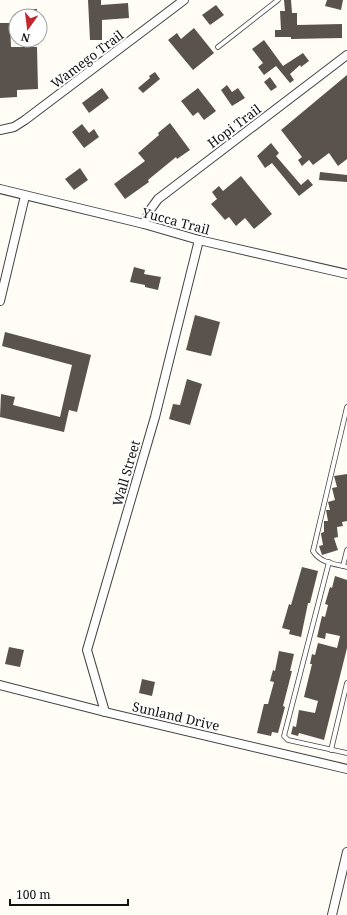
<svg xmlns="http://www.w3.org/2000/svg" width="347" height="915" font-family="'Noto Serif',serif">
<style>
.building{fill:#5a524d}
.lines{fill:none;stroke-linecap:round;stroke-linejoin:round}
.lane-casing{stroke:#444;stroke-width:5.5}
.street-casing{stroke:#444;stroke-width:10}
.lane{stroke:#fff;stroke-width:4}
.street{stroke:#fff;stroke-width:8}
.labels{text-anchor:middle;dominant-baseline:central;stroke-width:4;stroke-linejoin:round;paint-order:stroke}
.street-label{font-size:13px;fill:#111;stroke:#fff}
</style>
<rect width="100%" height="100%" fill="#fffdf5"/>
<!-- building -->
<g class="building">
<polygon points="88,0 101,0 101,5 128,3 129,18 102,20 102,40 90,40"/>
<polygon points="284,0 291,0 292,13 297,13 297,25 342,24 342,38 291,39 291,37 275,37 275,30 281,30 280,11 285,11"/>
<polygon points="327,0 343,0 341,10 325,6"/>
<polygon points="216,5 224,15 210,25 202,15"/>
<rect x="24" y="9" width="13" height="7"/>
<polygon points="0,23 10,23 11,47 37,47 38,89 17,90 17,97 0,98"/>
<polygon points="194,28 214,53 193,70 168,40 177,33 181,39"/>
<polygon points="264,40 283,66 303,53 309,61 301,67 300,65 290,74 294,80 290,83 276,66 264,75 258,67 263,63 252,49"/>
<polygon points="155,72 160,79 143,93 138,88 150,78 149,76"/>
<polygon points="347,75 347,159 338,166 329,153 313,165 309,160 302,166 298,160 302,157 281,130"/>
<polygon points="270,77 277,87 271,91 264,82"/>
<polygon points="227,85 232,92 238,88 245,98 232,106 221,90"/>
<polygon points="102,88 109,98 89,113 82,103"/>
<polygon points="198,88 216,111 204,120 198,112 193,116 181,101"/>
<polygon points="170,123 190,150 177,159 176,157 148,180 149,182 125,199 114,184 145,161 138,153 159,135 158,133"/>
<polygon points="82,124 89,133 94,129 99,137 84,148 72,132"/>
<polygon points="271,143 279,153 276,156 301,185 308,179 313,185 299,196 272,163 265,168 257,156"/>
<polygon points="80,168 88,180 74,190 65,179"/>
<polygon points="320,172 347,175 347,182 319,180"/>
<polygon points="241,176 272,214 254,229 245,218 236,226 229,217 225,220 211,204 217,199 212,192 219,186 223,191"/>
<polygon points="134,267 145,270 144,274 161,277 158,290 145,287 145,285 130,282"/>
<polygon points="195,315 220,322 211,356 186,350"/>
<polygon points="5,332 91,355 77,412 69,410 64,432 0,417 1,394 15,397 13,405 60,417 72,365 2,346"/>
<polygon points="187,379 202,384 190,425 169,419 173,404 180,405"/>
<polygon points="347,474 347,521 342,522 343,526 337,527 338,537 334,538 338,550 322,555 319,546 323,545 321,534 321,533 324,532 324,521 328,521 326,510 330,510 328,502 335,500 332,488 337,487 334,476"/>
<polygon points="302,567 318,571 310,603 308,603 301,637 289,634 290,630 282,628 289,604 291,605"/>
<polygon points="335,576 347,580 347,648 324,740 299,733 298,736 291,734 293,726 296,727 299,710 315,713 318,701 304,697 312,664 310,664 312,654 315,655 318,643 337,648 340,636 326,633 325,639 317,637 322,616 325,617 328,605 325,604 330,587 332,588"/>
<polygon points="9,647 24,650 20,667 5,664"/>
<polygon points="279,651 294,654 290,671 292,671 283,706 285,707 278,733 272,732 271,736 257,733 264,704 268,704 274,682 270,681 273,670 275,671"/>
<polygon points="142,679 155,682 152,696 139,693"/>
</g>
<g class="lines">
<!-- lane casing -->
<g class="lane-casing">
<g id="lane">
<polyline points="218,47 278,0"/>
<path d="M347,407L313,551C320,563 335,564 347,567"/>
<polyline points="329,562 284,736 288,740 347,753"/>
<polyline points="343,566 347,550"/>
<polyline points="331,750 347,683"/>
</g>
</g>
<!-- street casing -->
<g class="street-casing">
<g id="street">
<polyline points="0,130 14,127 25,120 184,0"/>
<polyline points="0,189 144,224 199,240 347,274"/>
<polyline points="144,224 150,210 158,199 347,55"/>
<polyline points="0,301 25,196"/>
<polyline points="0,685 105,712 347,769"/>
<polyline points="105,712 87,650 155,417 199,240"/>
<polyline points="332,915 347,852"/>
</g>
</g>
<!-- lane -->
<use href="#lane" class="lane"/>
<!-- street -->
<use href="#street" class="street"/>
</g>
<g class="labels">
<!-- street labels -->
<g class="street-label">
<text transform="translate(87 59) rotate(-37)">Wamego Trail</text>
<text transform="translate(234 126) rotate(-37)">Hopi Trail</text>
<text transform="translate(176 221) rotate(15)">Yucca Trail</text>
<text transform="translate(126 473) rotate(-74)">Wall Street</text>
<text transform="translate(176 716) rotate(13)">Sunland Drive</text>
</g>
</g>
<!-- north arrow -->
<g transform="translate(28 28) rotate(194)"><circle r="19" fill="#ffffff" stroke="#a0a0a0"/>
<path d="M0-3L7 15L0 10L-7 15Z" fill="#c4262e"/>
<text y="-6" font-size="11" font-weight="bold" text-anchor="middle" fill="#111111">N</text>
</g>
<!-- scale -->
<path d="M10 899v6h118v-6" fill="none" stroke="#111111" stroke-width="2"/>
<text x="16" y="899" font-size="12" fill="#111111" stroke="#ffffff" stroke-width="3" paint-order="stroke">100 m</text>
</svg>
